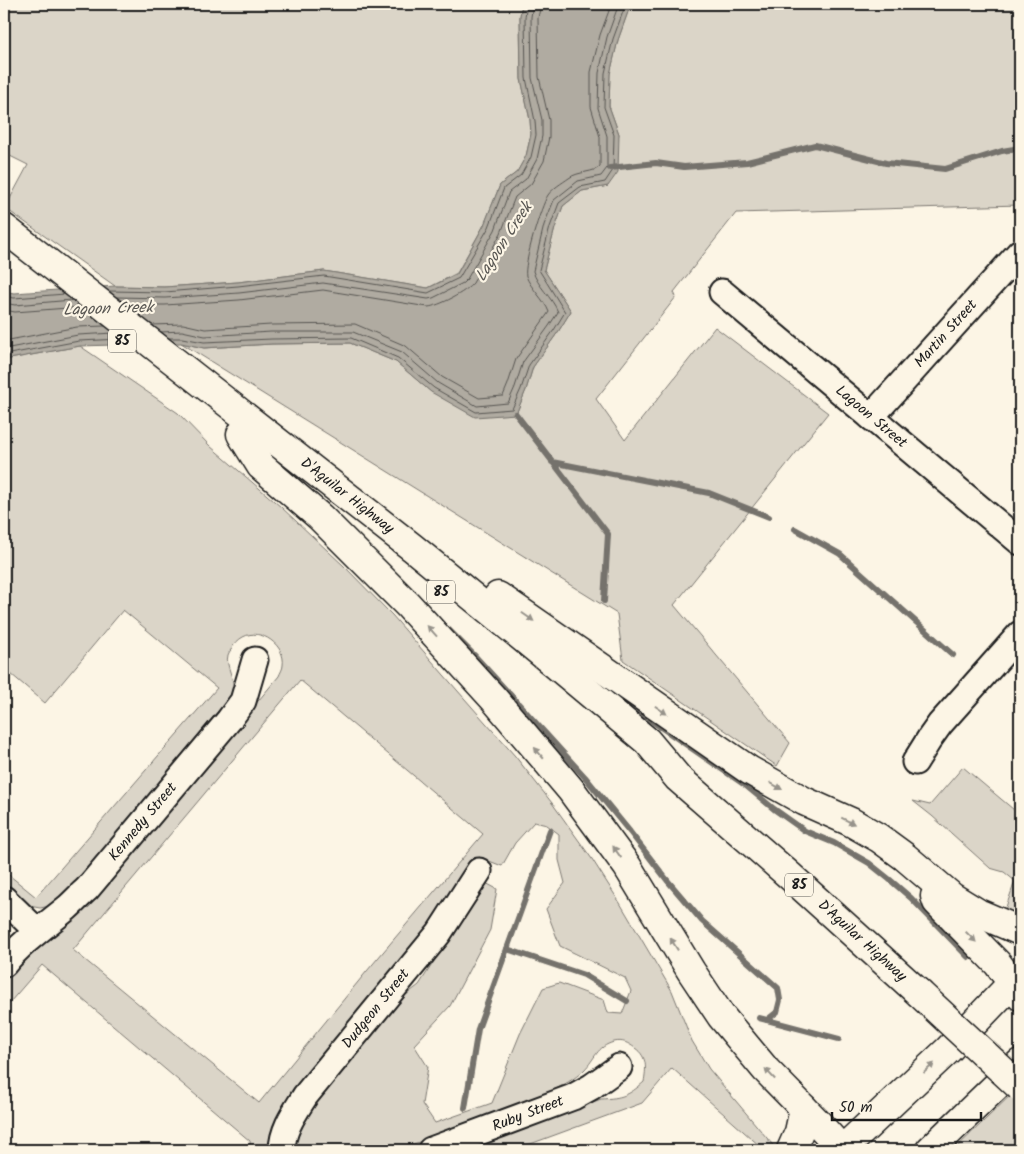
<svg xmlns="http://www.w3.org/2000/svg" width="1024" height="1154" font-family="Kalam,sans-serif">
<style>
.green{fill:#dbd5c8;stroke:#7c7872;fill-rule:evenodd}
.water{fill:#b0aba1;stroke:#75726c}
.lines{fill:none;stroke-linecap:round;stroke-linejoin:round}
.shore{stroke:#575551;stroke-width:1}
.stream{stroke:#75726c;stroke-width:6}
.minor-casing{stroke:#1c1c1c;stroke-width:29}
.major-casing{stroke:#1c1c1c;stroke-width:31}
.highway-casing{stroke:#1c1c1c;stroke-width:31}
.minor{stroke:#fcf5e5;stroke-width:25}
.major{stroke:#fcf5e5;stroke-width:28}
.highway{stroke:#fcf5e5;stroke-width:28}
.highway-bridge-casing{stroke:#1c1c1c;stroke-width:31;stroke-linecap:butt}
.highway-bridge{stroke:#fcf5e5;stroke-width:28}
.oneway{fill:#97938b}
.labels{text-anchor:middle;dominant-baseline:central;stroke-width:4.5;stroke-linejoin:round;paint-order:stroke}
.shield{fill:#fcf5e5;stroke:#5f5d58;stroke-width:1}
.shield-label{font-size:14px;font-weight:bold;fill:#1c1c1c}
.street-label{font-size:15px;fill:#1c1c1c;stroke:#fcf5e5}
.water-label{font-size:16px;font-style:italic;fill:#575551;stroke:#fcf5e5}
</style>
<rect width="100%" height="100%" fill="#fcf5e5"/>
<filter id="ink" filterUnits="userSpaceOnUse"><feTurbulence type="fractalNoise" baseFrequency=".02" numOctaves="2"/><feDisplacementMap in="SourceGraphic" scale="10" xChannelSelector="R" yChannelSelector="G"/><feConvolveMatrix kernelMatrix="1 2 1 2 8 2 1 2 1" color-interpolation-filters="sRGB"/></filter>
<g filter="url(#ink)">
<!-- green -->
<g class="green">
<polygon points="4,4 522,4 520,16 521,79 530,120 531,134 526,156 517,172 500,185 484,225 457,273 428,288 324,271 238,282 164,287 115,286 5,208 28,165 4,153"/>
<polygon points="628,4 1020,4 1020,205 736,213 674,292 676,297 596,399 625,440 715,327 828,413 674,605 790,743 777,766 623,660 617,614 181,343 204,348 272,344 350,343 396,362 431,392 516,414 526,390 533,367 558,332 571,311 544,270 555,228 563,206 582,191 608,186 619,134 609,106 610,74 618,40 629,9"/>
<path d="M80,346L178,413L210,446L281,507L344,566L392,615L457,690L515,756L552,803L592,859L620,903L672,991L692,1041L709,1069L777,1150H759L761,1147L672,1068L642,1103L514,1150H466L601,1099C622,1098 628,1096 644,1082C646,1069 648,1057 635,1048C628,1043 623,1040 614,1042C596,1047 596,1058 584,1070C575,1079 563,1085 552,1091L398,1150H292L300,1120L394,1004L419,985L452,933L480,880L497,889L490,930L450,1006L414,1045L428,1067L422,1104L435,1123L492,1103L520,1034L543,988L559,983L604,1000L608,1013L622,1014L631,991L625,978L560,946L546,909L565,883L559,860V834L547,825L534,822L515,843L502,866L479,857L463,875L442,915L285,1105L275,1123L270,1140L269,1150H251L250,1141L42,965L4,1009V982L24,957L89,903L279,676C280,673 283,669 283,665C286,646 261,627 243,637C239,639 234,644 232,648C231,650 229,652 228,655C225,666 235,678 233,690C232,693 229,697 227,700L86,870L64,893L50,906L40,908L29,906L4,886V871L36,897L217,688L123,610L45,703L4,668V360ZM300,680L483,834L367,971L259,1103L73,950Z"/>
<polygon points="963,767 1020,815 1020,917 1005,910 1015,881 1004,872 990,868 932,816 913,801 930,805"/>
<polygon points="1020,1086 1020,1150 954,1150"/>
</g>
<!-- water -->
<polygon class="water" points="522,4 628,4 629,9 618,40 610,74 609,106 619,134 618,172 608,186 582,191 563,206 555,228 544,270 571,311 558,332 533,367 526,390 516,414 475,417 431,392 396,362 350,343 272,344 204,348 181,343 80,346 4,360 4,291 14,293 115,286 164,287 238,282 324,271 428,288 457,274 484,225 500,185 517,172 526,156 531,134 530,120 521,79 520,16"/>
<g class="lines">
<!-- shore -->
<g class="shore">
<polyline points="109,291 165,292 238,286 324,276 428,293 459,278 489,227 504,188 521,175 531,157 536,135 535,121 526,78 525,17 527,4"/>
<polyline points="4,296 14,298 65,294"/>
<polyline points="117,297 165,298 239,293 323,283 428,299 433,298 463,283 467,279 495,230 509,192 526,179 537,159 542,136 542,120 532,78 531,17 533,4"/>
<polyline points="4,303 15,305 72,300"/>
<path d="M126,305H165L239,300L323,290L428,307C439,306 466,292 473,283L501,233L515,197L531,184L544,161L549,137V120L539,77L538,18L541,4"/>
<polyline points="4,310 15,312 81,307"/>
<path d="M152,325L183,324L205,329L271,325L355,324L406,346L442,377L479,398L503,396L508,384L516,359L549,312C544,299 531,289 526,276C523,265 541,206 548,195C553,188 562,183 569,178C578,171 595,173 600,166V137L591,107V72L600,35L610,8V4"/>
<path d="M161,332L182,331L205,336L271,332H353L402,352L438,383L477,406L508,403L515,387L523,362L549,326L558,312C552,297 537,286 533,271L544,225L554,200L578,181L601,176L607,168V136L598,108L599,73L607,37L617,9V4"/>
<polyline points="169,338 182,338 204,342 272,339 351,338 398,358 434,388 476,412 512,409 521,389 529,365 554,330 565,312 539,270 550,227 559,203 580,187 605,182 613,170 614,135 604,107 605,73 613,39 624,9 624,4"/>
<polyline points="4,341 77,327 105,326"/>
<polyline points="4,349 78,335 114,333"/>
<polyline points="4,355 79,341 122,339"/>
</g>
<!-- stream -->
<g class="stream">
<polyline points="610,168 656,163 684,167 747,162 815,145 886,163 945,169 1002,151 1020,148"/>
<polyline points="516,414 608,534 604,601"/>
<polyline points="552,462 709,493 769,517"/>
<polyline points="795,529 840,554 953,655"/>
<polyline points="449,630 474,655 585,777 630,832 667,880 702,921 778,988 780,1000 777,1012 767,1020 759,1018"/>
<polyline points="620,699 745,785 774,809 805,831 834,843 869,863 889,879 911,898 968,957"/>
<polyline points="507,949 584,975 627,1001"/>
<polyline points="767,1020 839,1039"/>
<polyline points="465,1108 478,1029 550,830"/>
</g>
<!-- minor casing -->
<g class="minor-casing">
<g id="minor">
<polyline points="722,292 1020,542"/>
<polyline points="871,417 1020,252"/>
<polyline points="915,762 930,738 940,724 1020,634"/>
<polyline points="4,899 37,931"/>
<path d="M4,964C22,942 45,926 67,908C74,902 80,895 87,889L229,720L243,701L255,660"/>
<path d="M282,1150C282,1130 295,1112 305,1096L439,933L479,871"/>
<polyline points="431,1150 573,1097 591,1087 619,1067"/>
</g>
</g>
<!-- major casing -->
<g class="major-casing">
<g id="major">
<polyline points="842,1150 948,1050 1020,975"/>
<polyline points="930,1150 1020,1063"/>
</g>
</g>
<!-- highway casing -->
<g class="highway-casing">
<g id="highway">
<polyline points="4,228 413,548 551,661 647,741 678,778 790,876 919,993"/>
<polyline points="241,434 261,466 320,517 408,605 494,699 571,790 627,866 691,971 721,1016 766,1070 818,1123 842,1150"/>
<polyline points="498,596 749,770 804,801 851,822 879,838 905,857 952,897 978,913 1020,931"/>
<polyline points="935,896 937,902 998,964 1012,983 1020,996"/>
<polyline points="791,1150 799,1132 804,1109"/>
</g>
</g>
<!-- minor -->
<use href="#minor" class="minor"/>
<!-- major -->
<use href="#major" class="major"/>
<!-- highway -->
<use href="#highway" class="highway"/>
<!-- highway-bridge casing -->
<g class="highway-bridge-casing">
<polyline id="highway-bridge" points="919,993 1020,1087"/>
</g>
<!-- highway-bridge -->
<use href="#highway-bridge" class="highway-bridge"/>
</g>
<!-- one-way arrows -->
<defs><path id="oneway-solid" d="M-6-.8H1V-3.2L6.5 0L1 3.2V.8H-6Z" transform="scale(1.25)"/></defs>
<g class="oneway">
<use href="#oneway-solid" transform="translate(528 617) rotate(35)"/>
<use href="#oneway-solid" transform="translate(432 631) rotate(-132)"/>
<use href="#oneway-solid" transform="translate(661 710) rotate(35)"/>
<use href="#oneway-solid" transform="translate(539 753) rotate(-130)"/>
<use href="#oneway-solid" transform="translate(776 786) rotate(30)"/>
<use href="#oneway-solid" transform="translate(848 821) rotate(26)"/>
<use href="#oneway-solid" transform="translate(617 852) rotate(-125)"/>
<use href="#oneway-solid" transform="translate(971 937) rotate(45)"/>
<use href="#oneway-solid" transform="translate(674 944) rotate(-122)"/>
<use href="#oneway-solid" transform="translate(929 1068) rotate(-43)"/>
<use href="#oneway-solid" transform="translate(770 1074) rotate(-133)"/>
</g>
</g>
<g class="labels">
<!-- shield labels -->
<g class="shield">
<rect x="108" y="329.5" width="28" height="23" rx="4"/>
<rect x="427" y="580.5" width="28" height="23" rx="4"/>
<rect x="785" y="873.5" width="28" height="23" rx="4"/>
</g>
<g class="shield-label">
<text x="122" y="341">85</text>
<text x="441" y="592">85</text>
<text x="799" y="885">85</text>
</g>
<!-- street labels -->
<g class="street-label">
<text transform="translate(946 334) rotate(-48)">Martin Street</text>
<text transform="translate(871 417) rotate(40)">Lagoon Street</text>
<text transform="translate(347 496) rotate(38)">D'Aguilar Highway</text>
<text transform="translate(143 822) rotate(-50)">Kennedy Street</text>
<text transform="translate(862 941) rotate(42)">D'Aguilar Highway</text>
<text transform="translate(376 1009) rotate(-51)">Dudgeon Street</text>
<text transform="translate(528 1114) rotate(-21)">Ruby Street</text>
</g>
<!-- water labels -->
<g class="water-label">
<text transform="translate(504 242) rotate(-57)">Lagoon Creek</text>
<text transform="translate(108 309) rotate(-2)">Lagoon Creek</text>
</g>
</g>
<!-- margin -->
<rect width="1024" height="1154" fill="none" stroke="#fcf5e5" stroke-width="20"/>
<rect x="10" y="10" width="1004" height="1134" fill="none" stroke="#1c1c1c" stroke-width="2" filter="url(#ink)"/>
<!-- scale -->
<path d="M832 1112v8h149v-8" fill="none" stroke="#1c1c1c" stroke-width="2.5"/>
<text x="839" y="1112" font-size="15" fill="#1c1c1c" stroke="#fcf5e5" stroke-width="4" paint-order="stroke">50 m</text>
</svg>
